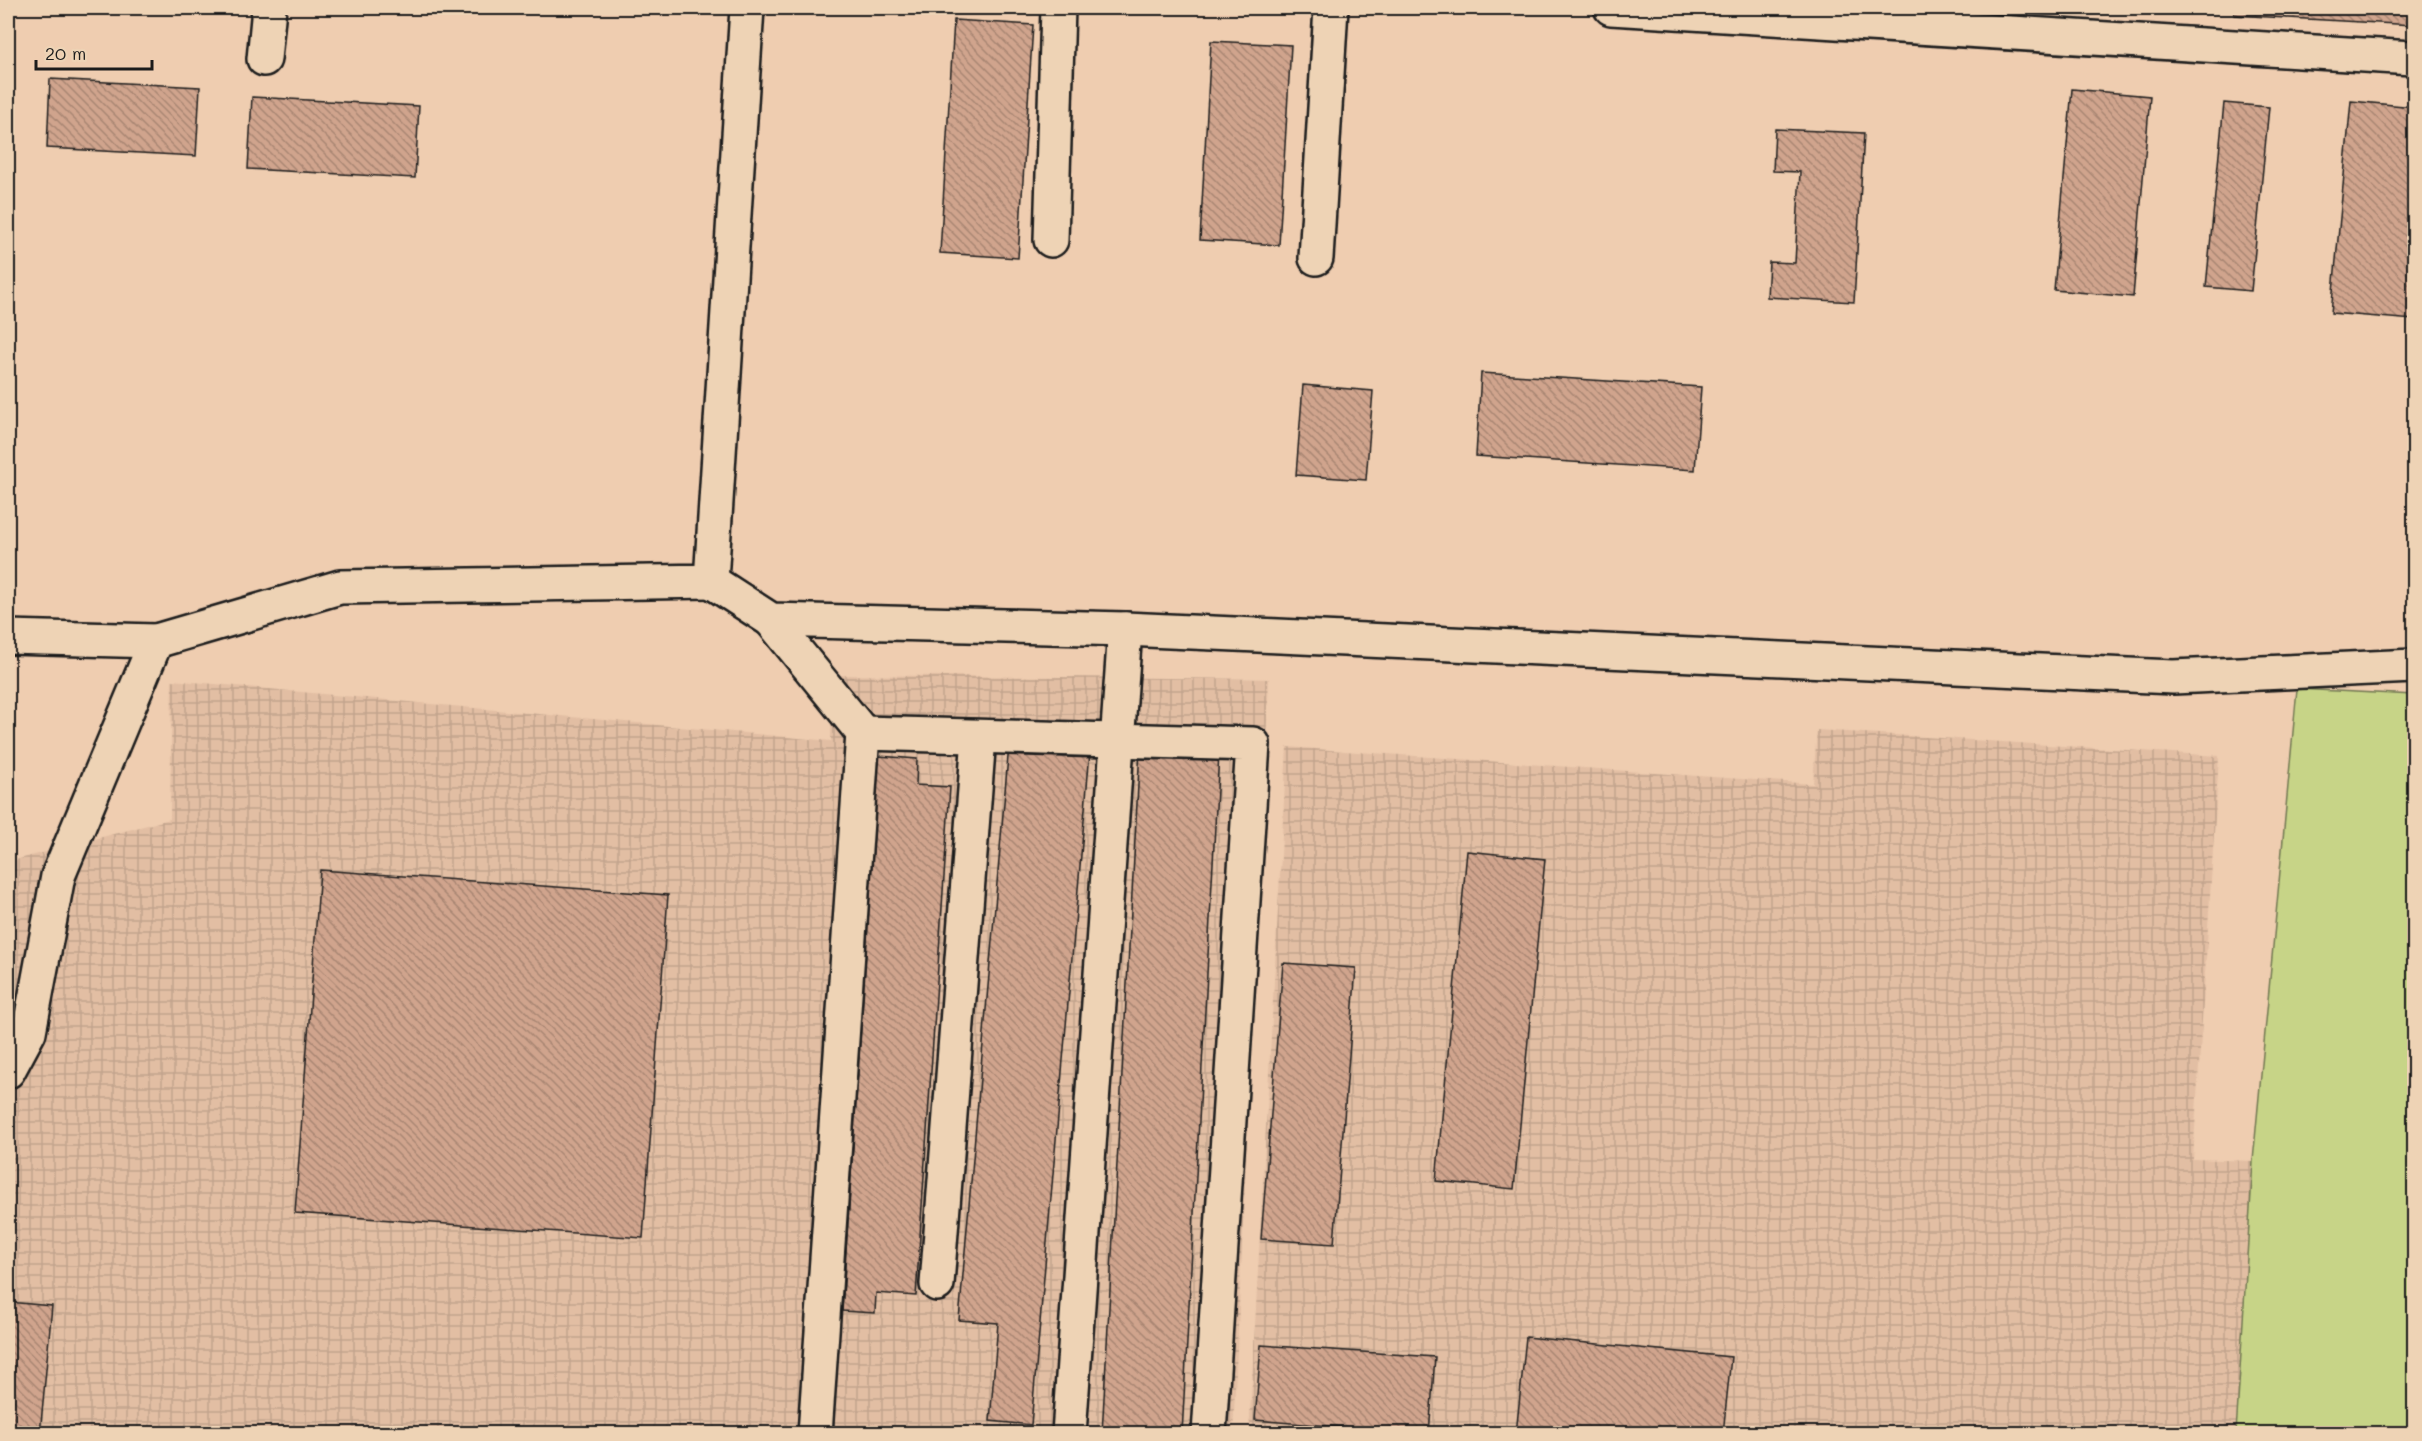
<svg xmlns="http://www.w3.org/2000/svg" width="2422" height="1441" font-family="Mali,sans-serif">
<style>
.industrial{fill:url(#industrial-grid)}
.garden{fill:#c7d487;stroke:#727852;stroke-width:1.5}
.building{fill:url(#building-back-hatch);stroke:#1c1c1c;stroke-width:1.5}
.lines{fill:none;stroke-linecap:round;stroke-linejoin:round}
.minor-casing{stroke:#1c1c1c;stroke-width:38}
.minor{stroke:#eed3b5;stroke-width:33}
</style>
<defs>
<pattern id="industrial-grid" width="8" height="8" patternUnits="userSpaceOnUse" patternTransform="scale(1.5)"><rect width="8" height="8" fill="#e2bea3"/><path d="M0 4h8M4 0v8" fill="none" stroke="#c1a38c"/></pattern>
<pattern id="building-back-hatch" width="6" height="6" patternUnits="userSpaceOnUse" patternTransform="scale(1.5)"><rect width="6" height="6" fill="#d0a48d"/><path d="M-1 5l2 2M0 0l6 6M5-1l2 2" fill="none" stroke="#a88572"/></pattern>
</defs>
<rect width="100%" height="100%" fill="#efcdb0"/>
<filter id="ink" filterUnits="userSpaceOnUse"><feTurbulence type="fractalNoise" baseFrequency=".0167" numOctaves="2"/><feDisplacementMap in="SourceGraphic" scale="12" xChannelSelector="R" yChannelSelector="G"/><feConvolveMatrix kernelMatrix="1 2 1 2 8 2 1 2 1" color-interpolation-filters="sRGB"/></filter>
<g filter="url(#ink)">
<!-- industrial -->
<g class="industrial">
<polygon points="832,675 1269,679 1233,1433 8,1434 8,862 170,819 172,680 831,741"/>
<polygon points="1817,730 2219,756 2193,1159 2253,1161 2236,1433 1249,1434 1287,747 1813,784"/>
</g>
<!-- garden -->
<polygon class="garden" points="2297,689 2414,695 2414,1433 2236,1433 2253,1161"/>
<!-- building -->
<g class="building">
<polygon points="2234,8 2414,8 2414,25 2234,15"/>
<polygon points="954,20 1033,25 1018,258 940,253"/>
<polygon points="1211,41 1291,45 1279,245 1200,240"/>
<polygon points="50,79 200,87 196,156 47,148"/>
<polygon points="2072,89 2150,96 2133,297 2054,290"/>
<polygon points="252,97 419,106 415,178 248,169"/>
<polygon points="2351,101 2414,107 2414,320 2331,313"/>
<polygon points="2224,103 2269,107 2251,291 2206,287"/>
<polygon points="1775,129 1864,133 1854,302 1767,297 1769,262 1795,263 1800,172 1773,171"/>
<polygon points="1481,373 1701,387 1695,470 1476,456"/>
<polygon points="1303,385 1373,391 1366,480 1296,475"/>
<polygon points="1009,745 1090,752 1031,1425 990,1421 998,1323 959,1320"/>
<polygon points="1140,749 1219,753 1182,1434 1102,1434"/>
<polygon points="879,756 917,759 916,785 950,787 916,1296 876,1293 875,1313 842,1311"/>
<polygon points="1467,851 1545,859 1514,1189 1436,1181"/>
<polygon points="320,870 668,895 643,1238 295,1213"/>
<polygon points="8,924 15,951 8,953"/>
<polygon points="1283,963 1356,968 1334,1244 1261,1239"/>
<polygon points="8,1302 52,1306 40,1434 8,1434"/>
<polygon points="1526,1337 1731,1357 1723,1434 1516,1434"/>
<polygon points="1261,1345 1435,1357 1429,1434 1255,1420"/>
</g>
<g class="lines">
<!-- minor casing -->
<g class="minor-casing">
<g id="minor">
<polyline points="1611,8 2412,58"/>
<polyline points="264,59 269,8"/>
<polyline points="1051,240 1058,8"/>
<polyline points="1316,258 1331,8"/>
<polyline points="711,581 771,620 1125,629 2173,677 2414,666"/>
<polyline points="771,620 863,733 815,1434"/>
<polyline points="8,637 156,641 340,587 711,581 747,8"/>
<polyline points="863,733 1253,744 1209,1434"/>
<polyline points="8,1071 29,1032 58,876 156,641"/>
<polyline points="937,1284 979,737"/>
<polyline points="1069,1434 1125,629"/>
</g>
</g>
<!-- minor -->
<use href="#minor" class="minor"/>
</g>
</g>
<!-- margin -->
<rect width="2422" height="1441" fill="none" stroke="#eed3b5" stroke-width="30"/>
<rect x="15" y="15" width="2392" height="1411" fill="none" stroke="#1c1c1c" stroke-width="2" filter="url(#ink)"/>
<!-- scale -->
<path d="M36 60v9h116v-9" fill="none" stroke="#1c1c1c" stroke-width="3"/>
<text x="45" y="60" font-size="18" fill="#1c1c1c" stroke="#eed3b5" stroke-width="4.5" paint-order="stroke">20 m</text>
</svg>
